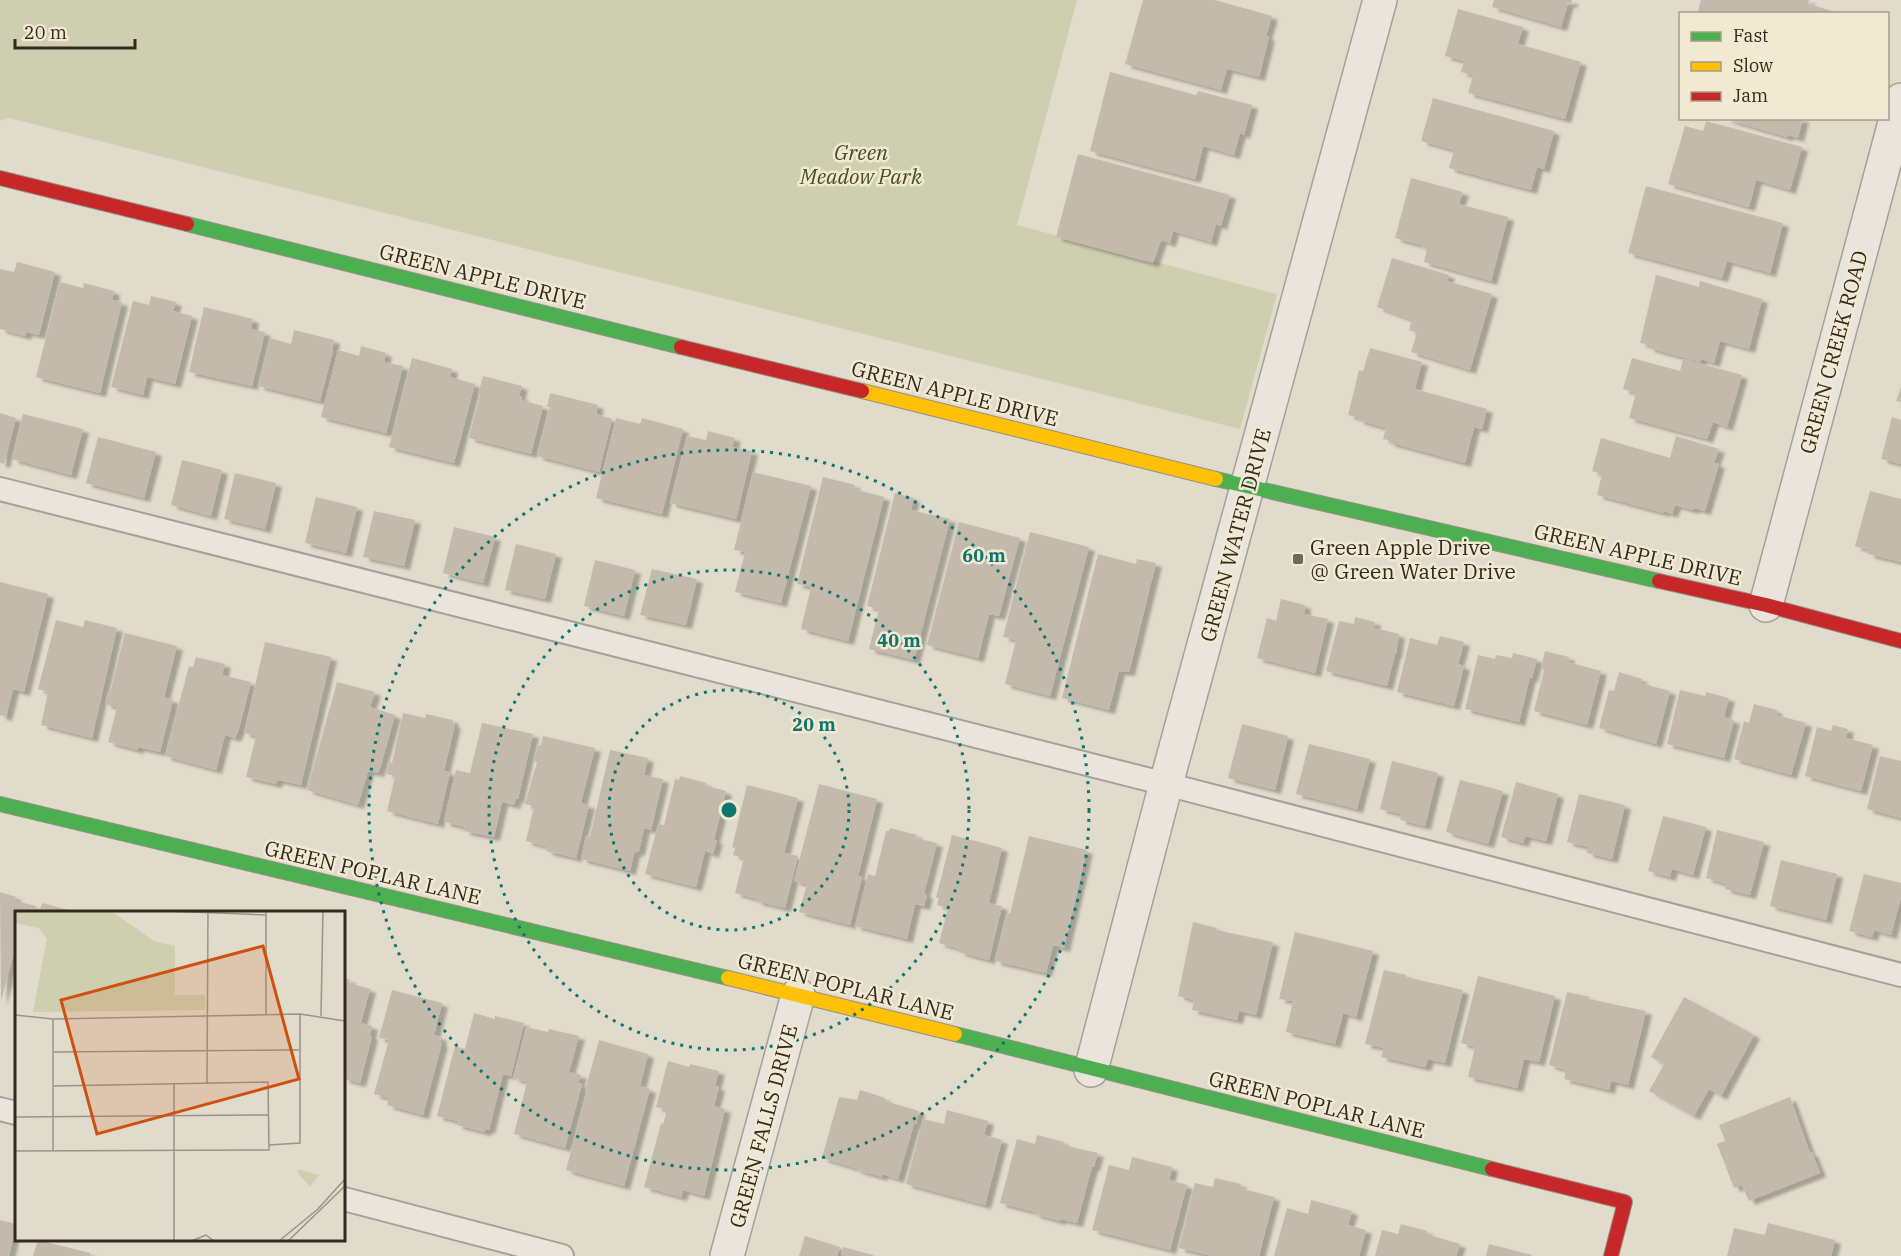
<svg xmlns="http://www.w3.org/2000/svg" width="1901" height="1256" font-family="'IBM Plex Serif',serif">
<style>
.green{fill:#cecfaf}
.building{fill:#c4baac;filter:url(#shadow)}
.lines{fill:none;stroke-linecap:round;stroke-linejoin:round}
.lane-casing{stroke:#a6a095;stroke-width:26}
.street-casing{stroke:#a6a095;stroke-width:36}
.fast-casing{stroke:#958f85;stroke-width:16}
.slow-casing{stroke:#958f85;stroke-width:16}
.jam-casing{stroke:#958f85;stroke-width:16}
.lane{stroke:#eae5dc;stroke-width:22}
.street{stroke:#eae5dc;stroke-width:33}
.fast{stroke:#4caf50;stroke-width:14}
.slow{stroke:#ffc107;stroke-width:14}
.jam{stroke:#c62828;stroke-width:14}
.ring{fill:none;stroke:#0f766e;stroke-width:3;stroke-dasharray:3 6}
.poi-dot{fill:#70675b;stroke:#f1e9d2;stroke-width:2}
.labels{text-anchor:middle;dominant-baseline:central;stroke-width:5;stroke-linejoin:round;paint-order:stroke}
.park-label{font-size:21px;font-style:italic;fill:#434d27;stroke:#f1e9d2}
.street-label{font-size:21px;fill:#33291e;stroke:#f1e9d2}
.poi-label{font-size:21px;fill:#33291e;stroke:#f1e9d2;text-anchor:start}
.inset-road{fill:none;stroke:#9b9486;stroke-width:1.5}
.view{fill:#cd520f;fill-opacity:0.15;stroke:#cd520f;stroke-width:3}
.inset-edge{fill:none;stroke:#33291e;stroke-width:3}
.centre{fill:#0f766e;stroke:#f1e9d2;stroke-width:3}
.ring-label{font-size:18px;text-anchor:middle;font-weight:bold;fill:#0f766e;stroke:#f1e9d2;stroke-width:5;stroke-linejoin:round;paint-order:stroke}
</style>
<defs>
<filter id="shadow"><feDropShadow dx="6" dy="4" stdDeviation="1.5" flood-color="#0004"/></filter>
</defs>
<rect width="100%" height="100%" fill="#e1dbcb"/>
<!-- green -->
<polygon class="green" points="0,0 1077,0 1017,225 1277,294 1240,429 9,118 0,121"/>
<!-- building -->
<g class="building">
<polygon points="1143,0 1215,0 1272,16 1266,36 1269,37 1259,77 1227,69 1221,90 1125,64"/>
<polygon points="1494,0 1572,0 1571,4 1568,3 1561,27 1492,7"/>
<polygon points="1701,0 1809,0 1808,4 1839,13 1697,14"/>
<polygon points="1458,9 1523,27 1518,44 1581,62 1565,119 1468,93 1473,75 1461,72 1464,61 1445,56"/>
<polygon points="1110,72 1196,95 1198,91 1252,105 1244,135 1240,133 1234,155 1203,146 1195,179 1090,151"/>
<polygon points="1433,98 1554,131 1544,169 1537,167 1531,190 1449,168 1454,150 1421,141"/>
<polygon points="1723,118 1803,118 1798,138 1788,135 1787,137"/>
<polygon points="1706,121 1802,147 1790,190 1756,180 1749,207 1668,184 1685,126 1703,131"/>
<polygon points="1078,154 1230,195 1221,226 1216,224 1211,242 1173,231 1170,243 1161,240 1153,263 1056,237"/>
<polygon points="1411,178 1463,192 1459,204 1508,217 1491,281 1424,262 1427,249 1421,247 1421,245 1395,238"/>
<polygon points="1646,186 1783,223 1770,273 1727,261 1722,278 1628,253"/>
<polygon points="1392,258 1449,275 1447,281 1492,294 1470,370 1411,352 1417,333 1409,330 1412,320 1377,307"/>
<polygon points="17,262 55,272 39,335 26,332 25,336 0,329 0,269 14,272"/>
<polygon points="1656,275 1699,287 1700,281 1762,299 1749,349 1720,341 1714,363 1701,359 1700,362 1649,348 1649,345 1640,343"/>
<polygon points="60,282 83,288 84,283 114,291 112,300 122,302 100,393 36,377"/>
<polygon points="151,296 176,302 173,311 192,316 175,384 147,377 143,395 111,387 133,301 149,305"/>
<polygon points="204,307 253,319 251,329 265,332 252,386 189,372"/>
<polygon points="294,330 334,340 332,350 333,350 320,401 258,386 270,338 291,344"/>
<polygon points="361,346 386,353 384,362 403,366 386,433 321,417 338,350 359,356"/>
<polygon points="1370,348 1422,362 1415,389 1487,409 1482,429 1474,427 1465,463 1388,442 1389,440 1383,439 1386,428 1358,420 1359,418 1348,415 1359,370 1363,371"/>
<polygon points="412,358 452,369 450,377 475,384 454,463 389,447"/>
<polygon points="1632,358 1680,371 1683,359 1742,375 1727,427 1713,422 1707,439 1629,418 1636,393 1623,389"/>
<polygon points="483,376 522,386 519,396 522,396 521,400 543,406 531,454 469,438 480,396 478,395"/>
<polygon points="1901,387 1901,402 1896,401"/>
<polygon points="550,393 598,405 596,414 612,419 599,472 537,456 550,407 547,407"/>
<polygon points="0,413 16,418 4,464 0,463"/>
<polygon points="23,414 83,429 71,475 12,459"/>
<polygon points="1892,417 1901,420 1901,464 1881,459"/>
<polygon points="616,418 640,424 642,418 683,429 662,514 596,498"/>
<polygon points="708,431 735,438 732,447 752,451 736,519 670,503 687,436 706,440"/>
<polygon points="1676,436 1719,449 1714,463 1719,464 1705,511 1694,508 1693,510 1675,505 1672,514 1664,511 1664,513 1597,495 1602,474 1592,471 1601,438 1670,458"/>
<polygon points="98,437 156,452 144,498 86,483"/>
<polygon points="182,460 222,470 211,516 171,505"/>
<polygon points="753,472 811,486 781,603 735,592 745,552 734,550"/>
<polygon points="235,473 276,483 265,529 224,519"/>
<polygon points="823,477 855,485 854,489 884,497 848,641 801,629 811,587 797,584"/>
<polygon points="1870,491 1901,499 1901,562 1868,554 1869,550 1855,546"/>
<polygon points="895,493 914,498 911,510 950,519 914,660 869,649 879,609 867,606"/>
<polygon points="316,497 357,507 346,553 305,543"/>
<polygon points="374,511 415,520 404,566 363,557"/>
<polygon points="959,522 1020,538 999,616 989,614 978,658 927,645"/>
<polygon points="454,527 495,537 483,583 443,573"/>
<polygon points="1030,532 1089,547 1050,696 1005,684 1016,640 1003,637"/>
<polygon points="516,544 556,554 545,599 505,590"/>
<polygon points="1098,554 1136,564 1137,559 1156,563 1129,672 1119,671 1109,710 1062,698"/>
<polygon points="595,560 635,570 624,616 584,606"/>
<polygon points="652,569 697,579 686,625 640,615"/>
<polygon points="0,582 48,594 24,692 13,689 6,717 0,715"/>
<polygon points="1281,599 1305,605 1304,614 1328,619 1315,673 1257,658 1267,618 1276,621"/>
<polygon points="1355,617 1375,622 1374,628 1399,634 1396,654 1395,654 1387,686 1326,671 1339,621 1354,624"/>
<polygon points="56,620 83,627 85,620 117,628 92,738 41,725 48,692 38,689"/>
<polygon points="125,633 177,646 164,697 173,700 160,752 138,747 138,750 108,742 117,707 105,704 108,692 110,693"/>
<polygon points="1440,636 1464,642 1458,664 1464,666 1454,706 1397,692 1410,638 1437,645"/>
<polygon points="265,642 331,657 301,785 277,780 276,784 246,777 256,736 244,733"/>
<polygon points="1545,651 1569,657 1568,662 1601,671 1587,725 1534,711 1544,670 1541,669"/>
<polygon points="1513,653 1537,659 1532,678 1530,677 1519,722 1465,709 1478,655 1495,659 1496,655 1512,658"/>
<polygon points="196,657 225,664 222,675 251,682 239,729 235,738 225,735 216,770 165,756 189,666 193,667"/>
<polygon points="1619,672 1642,679 1640,683 1670,691 1656,744 1599,728 1609,690 1614,691"/>
<polygon points="337,682 375,692 370,707 395,715 381,765 378,773 368,771 358,805 307,790"/>
<polygon points="1680,690 1705,696 1706,692 1729,698 1724,717 1734,720 1724,758 1667,744"/>
<polygon points="1754,704 1777,710 1776,715 1806,723 1791,775 1734,759 1744,721 1749,723"/>
<polygon points="403,713 425,718 426,714 453,720 452,724 455,724 444,771 450,772 438,824 387,811 395,776 387,774 389,762 392,763"/>
<polygon points="482,723 533,734 518,799 516,799 514,805 502,802 494,837 464,831 465,827 444,822 456,770 470,773"/>
<polygon points="1242,724 1288,736 1275,790 1228,778"/>
<polygon points="1833,725 1848,729 1846,738 1873,745 1861,791 1805,776 1817,727 1831,731"/>
<polygon points="543,736 595,748 581,803 589,805 576,858 546,851 547,847 526,841 534,806 525,804 537,762 534,761 538,745 541,745"/>
<polygon points="1309,744 1370,759 1357,809 1296,794"/>
<polygon points="610,750 648,758 644,775 663,779 651,830 644,828 639,851 634,853 630,871 581,859 586,836 590,837"/>
<polygon points="1880,756 1901,761 1901,818 1867,809"/>
<polygon points="1392,761 1438,773 1425,826 1400,820 1401,814 1380,809"/>
<polygon points="680,776 706,783 706,786 726,791 714,840 717,840 713,854 705,851 696,887 645,874 658,824 664,825 675,779 679,780"/>
<polygon points="1460,780 1503,791 1488,844 1446,832"/>
<polygon points="1516,782 1558,794 1546,841 1525,836 1523,843 1501,837"/>
<polygon points="819,784 877,799 858,876 862,877 850,925 799,912 807,884 794,881"/>
<polygon points="747,785 798,798 784,853 798,856 785,908 756,901 757,899 735,893 744,858 733,855 735,848 732,847"/>
<polygon points="1579,794 1625,805 1612,859 1587,853 1588,847 1567,842"/>
<polygon points="1663,816 1706,827 1693,875 1672,869 1670,877 1648,871"/>
<polygon points="890,828 917,835 916,838 937,843 924,894 927,895 924,906 915,904 907,939 855,926 868,874 875,876 886,831 889,831"/>
<polygon points="1717,830 1764,842 1750,895 1725,889 1726,884 1706,878"/>
<polygon points="952,835 1002,848 989,903 1002,906 989,960 959,952 960,949 939,943 948,908 937,905 939,898 936,898"/>
<polygon points="1029,836 1087,850 1064,948 1053,945 1046,973 995,961 1007,913 1010,914"/>
<polygon points="1781,860 1837,874 1826,920 1770,906"/>
<polygon points="1864,874 1901,883 1901,897 1891,935 1874,930 1872,937 1849,931"/>
<polygon points="0,892 16,897 15,901 36,906 34,912 16,912 16,957 13,956 1,1001"/>
<polygon points="42,903 76,912 39,912"/>
<polygon points="1193,922 1217,928 1216,930 1273,942 1256,1015 1239,1011 1237,1020 1192,1010 1194,1000 1178,996"/>
<polygon points="1295,932 1373,951 1356,1017 1343,1013 1335,1044 1286,1032 1293,1001 1279,999"/>
<polygon points="1384,970 1406,975 1406,977 1463,990 1445,1063 1428,1059 1425,1067 1381,1057 1384,1048 1365,1044"/>
<polygon points="1478,976 1555,996 1539,1062 1524,1059 1517,1088 1468,1077 1475,1047 1461,1043"/>
<polygon points="344,978 350,980 349,983 370,989 361,1023 372,1026 370,1036 372,1036 360,1083 344,1079"/>
<polygon points="392,990 442,1003 434,1035 441,1037 440,1042 442,1043 423,1115 387,1105 389,1098 374,1094 389,1040 379,1038"/>
<polygon points="1567,992 1590,997 1589,999 1646,1011 1628,1085 1611,1081 1609,1090 1564,1079 1566,1070 1549,1065"/>
<polygon points="1684,997 1754,1035 1721,1096 1709,1089 1694,1116 1649,1091 1664,1064 1651,1057"/>
<polygon points="474,1013 495,1019 495,1016 524,1023 511,1076 503,1074 489,1130 485,1129 485,1132 457,1125 457,1121 437,1116 455,1046 465,1049"/>
<polygon points="526,1027 548,1032 549,1029 579,1036 569,1072 581,1075 578,1083 582,1084 565,1148 514,1134 527,1082 513,1078"/>
<polygon points="599,1040 648,1054 640,1086 650,1089 624,1186 566,1170 587,1092 585,1091"/>
<polygon points="668,1061 689,1067 690,1064 719,1071 715,1086 719,1087 714,1106 725,1109 704,1196 683,1190 681,1197 644,1187 661,1123 663,1124 667,1110 656,1107"/>
<polygon points="860,1090 885,1098 885,1101 919,1111 916,1124 914,1124 898,1179 882,1174 882,1177 857,1170 858,1169 822,1158 839,1097 857,1100"/>
<polygon points="1790,1097 1810,1153 1812,1152 1820,1173 1749,1201 1742,1185 1734,1188 1717,1144 1725,1141 1719,1125"/>
<polygon points="947,1110 988,1121 984,1135 1002,1140 985,1205 906,1184 923,1119 944,1124"/>
<polygon points="1037,1135 1064,1142 1063,1145 1098,1153 1094,1167 1092,1167 1077,1223 1060,1219 1060,1221 1034,1214 1035,1212 1000,1203 1017,1139 1035,1144"/>
<polygon points="1132,1157 1172,1167 1169,1180 1187,1185 1170,1250 1092,1230 1109,1165 1129,1170"/>
<polygon points="1215,1178 1241,1184 1240,1188 1274,1197 1259,1256 1212,1256 1179,1248 1195,1183 1213,1187"/>
<polygon points="1311,1200 1352,1211 1348,1225 1366,1230 1359,1256 1274,1256 1287,1208 1308,1214"/>
<polygon points="0,1220 16,1224 9,1256 0,1256"/>
<polygon points="1768,1223 1835,1240 1831,1256 1727,1256 1734,1228 1765,1235"/>
<polygon points="1401,1224 1427,1231 1426,1234 1460,1244 1456,1256 1375,1256 1382,1230 1398,1234"/>
<polygon points="805,1236 840,1247 837,1256 799,1256"/>
<polygon points="38,1240 90,1253 89,1256 33,1256"/>
<polygon points="1489,1244 1532,1255 1531,1256 1486,1256"/>
<polygon points="843,1247 873,1255 873,1256 841,1256"/>
</g>
<g class="lines">
<!-- lane casing -->
<g class="lane-casing">
<g id="lane">
<polyline points="0,489 1166,784 1901,975"/>
<polyline points="0,1109 16,1113"/>
<polyline points="344,1199 562,1256"/>
</g>
</g>
<!-- street casing -->
<g class="street-casing">
<g id="street">
<polyline points="1766,605 1901,100"/>
<polyline points="1091,1070 1166,784 1380,0"/>
<polyline points="727,1256 798,995"/>
</g>
</g>
<!-- fast casing -->
<g class="fast-casing">
<g id="fast">
<polyline points="187,224 681,347"/>
<polyline points="1216,479 1659,581"/>
<polyline points="0,804 728,978"/>
<polyline points="955,1034 1492,1169"/>
</g>
</g>
<!-- slow casing -->
<g class="slow-casing">
<g id="slow">
<polyline points="862,391 1216,479"/>
<polyline points="728,978 955,1034"/>
</g>
</g>
<!-- jam casing -->
<g class="jam-casing">
<g id="jam">
<polyline points="0,178 187,224"/>
<polyline points="681,347 862,391"/>
<polyline points="1659,581 1766,605 1901,641"/>
<polyline points="1492,1169 1625,1202 1611,1256"/>
</g>
</g>
<!-- lane -->
<use href="#lane" class="lane"/>
<!-- street -->
<use href="#street" class="street"/>
<!-- fast -->
<use href="#fast" class="fast"/>
<!-- slow -->
<use href="#slow" class="slow"/>
<!-- jam -->
<use href="#jam" class="jam"/>
</g>
<!-- distance rings -->
<g class="ring">
<circle cx="729" cy="810" r="120"/>
<circle cx="729" cy="810" r="240"/>
<circle cx="729" cy="810" r="360"/>
</g>
<!-- markers -->
<rect class="poi-dot" x="1292" y="553" width="12" height="12" rx="3"/>
<g class="labels">
<!-- park labels -->
<g class="park-label">
<text x="861" y="152">Green<tspan x="861" dy="24">Meadow Park</tspan></text>
</g>
<!-- street labels -->
<g class="street-label">
<text transform="translate(483 276) rotate(14)">GREEN APPLE DRIVE</text>
<text transform="translate(1833 352) rotate(-75)">GREEN CREEK ROAD</text>
<text transform="translate(955 393) rotate(14)">GREEN APPLE DRIVE</text>
<text transform="translate(1235 535) rotate(-75)">GREEN WATER DRIVE</text>
<text transform="translate(1638 554) rotate(13)">GREEN APPLE DRIVE</text>
<text transform="translate(373 872) rotate(13)">GREEN POPLAR LANE</text>
<text transform="translate(846 986) rotate(14)">GREEN POPLAR LANE</text>
<text transform="translate(1317 1104) rotate(14)">GREEN POPLAR LANE</text>
<text transform="translate(763 1126) rotate(-75)">GREEN FALLS DRIVE</text>
</g>
<!-- poi labels -->
<g class="poi-label">
<text x="1310" y="547">Green Apple Drive<tspan x="1310" dy="24">@ Green Water Drive</tspan></text>
</g>
</g>
<!-- overview -->
<g transform="translate(15 911)">
<rect width="330" height="330" fill="#e1dbcb"/>
<path d="M0,0H96L139,30L160,35V84H190V99L18,101L32,28L24,17L0,12ZM284,258L304,264L295,276L282,261Z" fill="#cecfaf"/>
<path class="inset-road" d="M152,0L251,4M251,0V103M0,104L38,108L285,103L330,110M306,105L308,0M39,141L284,139M159,172V330M192,172L193,0M0,206L253,204M254,234L285,232V103M0,240L254,239L253,171L39,175M38,240V108M176,330L191,324L199,330M264,330L303,298L330,268M273,330L330,275"/>
<path class="view" d="M248,35L284,168L82,223L46,89Z"/>
<rect width="330" height="330" class="inset-edge"/>
</g>
<circle cx="729" cy="810" r="9" class="centre"/>
<g class="ring-label">
<text x="984" y="562">60 m</text>
<text x="899" y="647">40 m</text>
<text x="814" y="731">20 m</text>
</g>
<!-- legend -->
<rect x="1679" y="12" width="210" height="108" fill="#f1e9d2" stroke="#a59c8a" stroke-width="1.5"/>
<rect x="1691" y="32" width="30" height="9" fill="#4caf50" stroke="#a59c8a" stroke-width="1.5"/>
<text x="1733" y="42" font-size="18" fill="#33291e">Fast</text>
<rect x="1691" y="62" width="30" height="9" fill="#ffc107" stroke="#a59c8a" stroke-width="1.5"/>
<text x="1733" y="72" font-size="18" fill="#33291e">Slow</text>
<rect x="1691" y="92" width="30" height="9" fill="#c62828" stroke="#a59c8a" stroke-width="1.5"/>
<text x="1733" y="102" font-size="18" fill="#33291e">Jam</text>
<!-- scale -->
<path d="M15 39v9h120v-9" fill="none" stroke="#33291e" stroke-width="3"/>
<text x="24" y="39" font-size="18" fill="#33291e" stroke="#f1e9d2" stroke-width="4.5" paint-order="stroke">20 m</text>
</svg>
